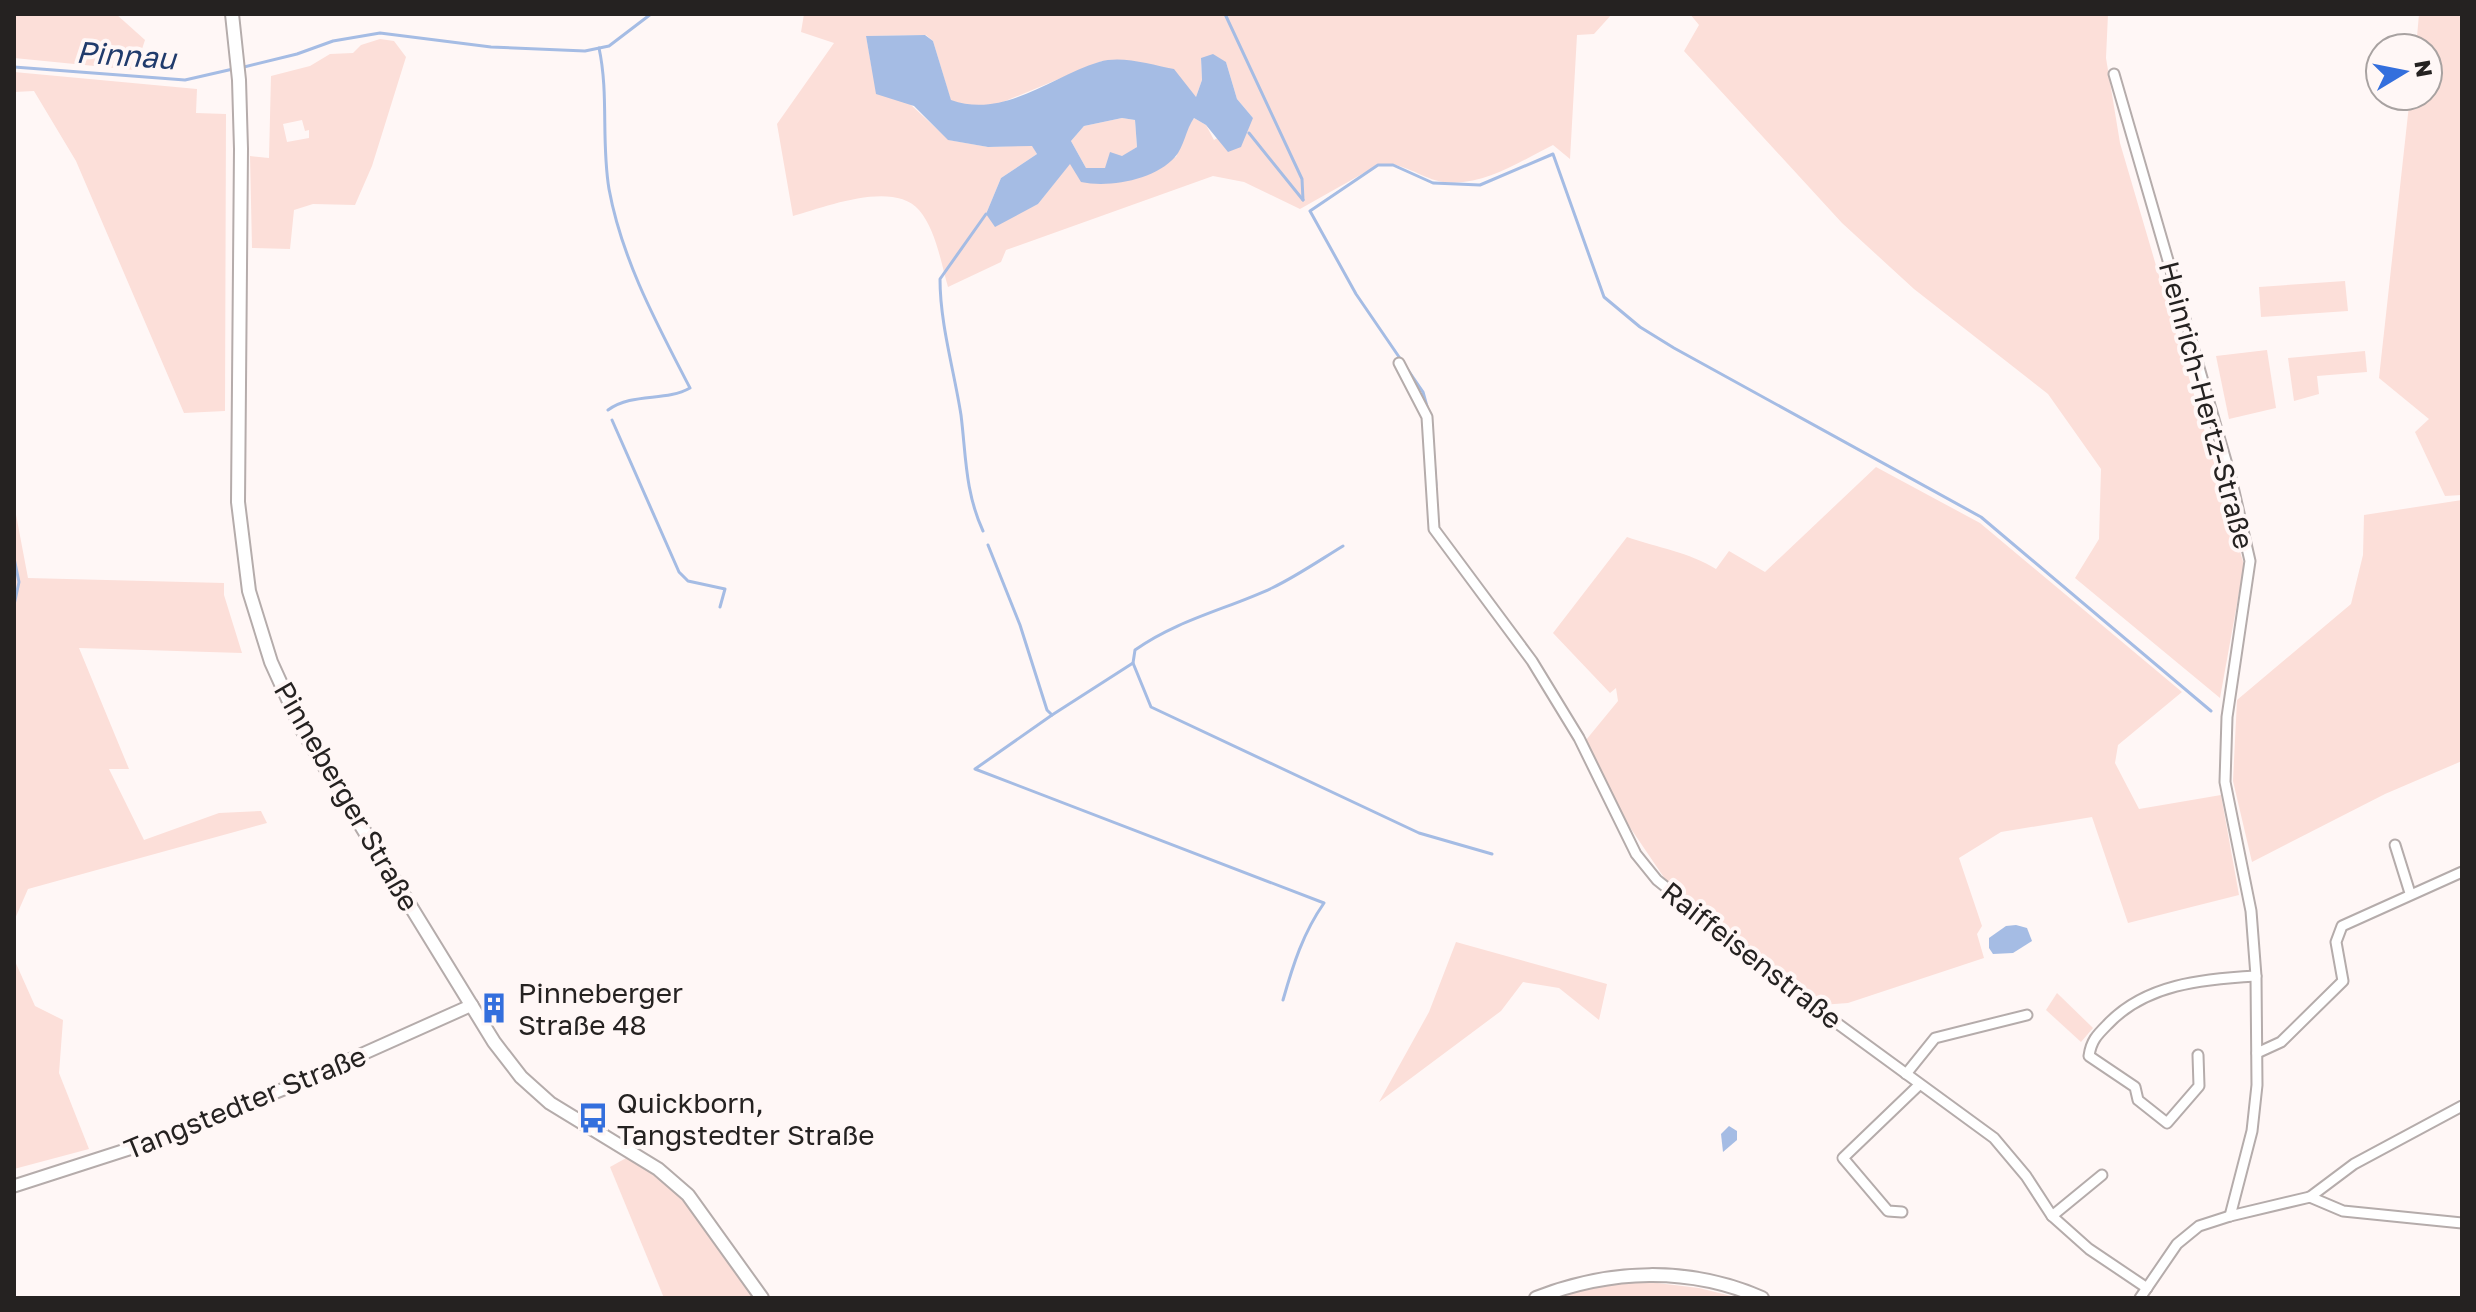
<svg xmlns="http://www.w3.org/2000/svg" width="2476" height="1312" font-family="'Golos Text',sans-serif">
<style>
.green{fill:#fcdfd9;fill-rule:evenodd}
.water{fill:#a5bce4;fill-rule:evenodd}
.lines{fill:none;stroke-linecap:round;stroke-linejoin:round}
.stream{stroke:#a5bce4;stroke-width:3}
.minor-casing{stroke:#b5acab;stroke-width:13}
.tertiary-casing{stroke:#b5acab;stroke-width:15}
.secondary-casing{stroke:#b5acab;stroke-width:16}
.minor{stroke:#fff;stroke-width:9}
.tertiary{stroke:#fff;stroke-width:11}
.secondary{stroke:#fff;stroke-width:12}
.labels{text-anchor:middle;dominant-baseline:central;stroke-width:8;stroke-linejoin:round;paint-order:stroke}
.street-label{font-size:28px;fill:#252221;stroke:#fff7f6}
.poi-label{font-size:28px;fill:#252221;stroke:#fff7f6;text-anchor:start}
.water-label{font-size:30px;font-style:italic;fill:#203b6c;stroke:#fff7f6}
</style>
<rect width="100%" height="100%" fill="#fff7f6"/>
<!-- green -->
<g class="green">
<polygon points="14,14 116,14 145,40 135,70 14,58"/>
<path d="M804,14H1612L1594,34L1577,35L1570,159L1553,145C1518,162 1484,187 1443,182C1420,178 1402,160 1378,165L1300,209L1244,182L1213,176L1006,250L1001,262L948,287C941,263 936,230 919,210C893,180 825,207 793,216L777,124L834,43L801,32ZM926,35L933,41L951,101L969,107H991L1102,61L1196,97L1202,80L1201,59L1226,62L1237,99L1253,118L1214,140L1206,125L1194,118L1186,130L1176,157L1082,182L1070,163L1038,204L1019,213L986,214L1001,178L1037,154L1032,145L988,147L949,140L872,69L866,36Z"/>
<polygon points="1690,14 2108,14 2106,58 2120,143 2244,565 2220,698 2075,578 2099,539 2101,469 2048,394 1914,289 1842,223 1684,51 1699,25"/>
<polygon points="2419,14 2462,14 2462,495 2445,496 2415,432 2429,419 2379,378 2410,96 2428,96 2428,48 2416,48"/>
<path d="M380,39L394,41L406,57L372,166L355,205L313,204L294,210L290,249L252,248L250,156L269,158L271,76L310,66L330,54L353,53L361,45ZM302,120L305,131L309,130V138L287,142L283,124Z"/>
<polygon points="14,72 197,89 196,113 226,114 225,411 184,413 76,161 34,91 14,92"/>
<polygon points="1122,118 1135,120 1137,147 1105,168 1086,168 1071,141 1084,126"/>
<polygon points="2345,281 2348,311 2261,317 2259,287"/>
<polygon points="2267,350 2276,408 2229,419 2216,356"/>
<polygon points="2365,351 2367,372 2317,376 2319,394 2294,401 2288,358"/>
<path d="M1876,467L1980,523L2182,692L2118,745L2115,763L2139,809L2221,795L2239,895L2128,923L2092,817L2001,832L1959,858L1982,926L1977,934L1984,958L1848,1003L1821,1005L1665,879L1627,823L1586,740L1618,701L1616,688L1610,693L1553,633L1627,537C1658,548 1689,552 1716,569L1729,551L1765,572Z"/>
<polygon points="2462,500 2462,761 2385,794 2252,862 2233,781 2237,700 2351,604 2363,555 2364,515"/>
<polygon points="14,504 28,578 224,583 224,595 242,653 79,648 129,769 109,769 144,840 219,813 261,811 267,823 28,889 14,921"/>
<polygon points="1456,942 1607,984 1599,1020 1559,988 1523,982 1501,1011 1379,1102 1429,1012"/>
<polygon points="14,959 35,1006 63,1020 59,1073 89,1149 14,1169"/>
<polygon points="2057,993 2093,1028 2081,1042 2046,1010"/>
<polygon points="628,1157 673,1188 758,1298 664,1298 610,1167"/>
<polygon points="1649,1282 1699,1288 1739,1298 1556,1298 1604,1283"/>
</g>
<!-- water -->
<g class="water">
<path d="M925,35L933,41L951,100C1004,119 1050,77 1099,62C1122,55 1151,65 1174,69L1196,97L1202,80L1201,58L1213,54L1226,62L1237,99L1253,118L1241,147L1228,152L1206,125L1194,118C1186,129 1184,147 1175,157C1155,180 1109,188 1081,182L1070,164L1038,204L995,227L986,214L1001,178L1037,154L1032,146L988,147L948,140L914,106L876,94L866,36ZM1122,118L1135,120L1137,147L1122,156L1110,152L1105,168H1086L1071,141L1084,126Z"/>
<polygon points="2016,925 2027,928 2032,941 2013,953 1993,954 1989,948 1989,938 2006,926"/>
<polygon points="1729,1126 1737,1131 1737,1140 1723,1152 1721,1134"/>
</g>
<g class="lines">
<!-- stream -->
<g class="stream">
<polyline points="1225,14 1302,179 1303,200"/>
<path d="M599,48C609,94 601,142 609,189C622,260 657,324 690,388C665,402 633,392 608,410"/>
<polyline points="14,67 185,80 233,69"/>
<polyline points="240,68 297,54 333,41 380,33 491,47 585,51 609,46 651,14"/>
<polyline points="1249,133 1303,200"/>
<polyline points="1428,410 1423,392 1356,294 1310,211 1378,165 1393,165 1433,183 1480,185 1553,154 1604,297 1640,327 1674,348 1981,517 2211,711"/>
<polyline points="612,420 679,572 688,581 725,589 720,607"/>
<polyline points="1431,421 1436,485"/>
<path d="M983,531C965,492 966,455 961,415C954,370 940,324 940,279L986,214"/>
<path d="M988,545L1020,625L1047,710L1052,715L975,769L1324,903C1303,933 1293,965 1283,1000"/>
<polyline points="14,558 19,582 14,605"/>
<path d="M1133,663L1135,650C1177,620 1227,609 1272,588C1297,576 1320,560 1343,546"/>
<polyline points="1052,715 1133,663 1151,707 1419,833 1492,854"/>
</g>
<!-- minor casing -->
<g class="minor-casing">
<g id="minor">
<polyline points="2114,74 2231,478 2250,561 2227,717 2225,782 2251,911 2256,976 2257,1085 2252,1131 2230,1216"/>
<polyline points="1399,363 1427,417 1434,529 1532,661 1579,738 1636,854 1657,880 1819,1010 1994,1138 2026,1176 2052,1216 2089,1249 2147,1288"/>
<polyline points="2395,845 2410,893"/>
<polyline points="2257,1053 2281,1042 2343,981 2336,942 2342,926 2462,872"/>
<path d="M2198,1055L2199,1086L2167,1123L2138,1100L2135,1087L2089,1056C2091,1041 2097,1035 2107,1025C2145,984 2203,979 2256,976"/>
<polyline points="1906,1074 1935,1038 2027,1015"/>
<polyline points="2310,1197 2354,1164 2462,1106"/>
<polyline points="1902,1212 1888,1211 1843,1158 1919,1085"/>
<polyline points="2052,1216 2102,1175"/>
<polyline points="2140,1298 2177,1244 2199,1226 2230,1216 2310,1197 2343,1211 2462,1223"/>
</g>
</g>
<!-- tertiary casing -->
<g class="tertiary-casing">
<polyline id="tertiary" points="14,1186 166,1137 291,1086 472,1005"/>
</g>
<!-- secondary casing -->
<g class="secondary-casing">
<g id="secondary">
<polyline points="232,14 239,80 241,149 238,502 249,591 271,662 301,728 494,1042 521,1077 550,1103 658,1169 688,1195 762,1298"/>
<path d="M1536,1298C1610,1269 1689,1266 1762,1298"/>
</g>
</g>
<!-- minor -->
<use href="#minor" class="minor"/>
<!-- tertiary -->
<use href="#tertiary" class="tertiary"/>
<!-- secondary -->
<use href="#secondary" class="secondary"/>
</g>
<!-- icons -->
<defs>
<g id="building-bare" transform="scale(2.4)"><path d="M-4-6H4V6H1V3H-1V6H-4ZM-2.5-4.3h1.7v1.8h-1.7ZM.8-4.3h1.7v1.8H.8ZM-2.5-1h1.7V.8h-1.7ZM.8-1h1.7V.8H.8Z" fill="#346fdd" stroke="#fff7f6" stroke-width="2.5" paint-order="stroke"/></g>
<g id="bus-bare" transform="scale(2.4)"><path d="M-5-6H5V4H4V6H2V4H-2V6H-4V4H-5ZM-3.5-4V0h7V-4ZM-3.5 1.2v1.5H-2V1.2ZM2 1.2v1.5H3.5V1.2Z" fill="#346fdd" stroke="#fff7f6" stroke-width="2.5" paint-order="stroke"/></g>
</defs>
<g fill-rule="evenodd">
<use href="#building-bare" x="494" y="1008"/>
<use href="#bus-bare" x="593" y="1118"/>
</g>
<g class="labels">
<!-- street labels -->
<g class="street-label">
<text transform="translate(2207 405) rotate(75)">Heinrich-Hertz-Straße</text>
<text transform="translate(347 796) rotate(60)">Pinneberger Straße</text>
<text transform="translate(1752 955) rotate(38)">Raiffeisenstraße</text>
<text transform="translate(245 1102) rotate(-22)">Tangstedter Straße</text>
</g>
<!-- poi labels -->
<g class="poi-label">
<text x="518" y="992">Pinneberger<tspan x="518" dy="32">Straße 48</tspan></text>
<text x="617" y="1102">Quickborn,<tspan x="617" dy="32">Tangstedter Straße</tspan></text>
</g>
<!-- water labels -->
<g class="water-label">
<text transform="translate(126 55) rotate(4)">Pinnau</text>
</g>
</g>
<!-- border -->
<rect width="2476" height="1312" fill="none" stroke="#252221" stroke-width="32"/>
<!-- north arrow -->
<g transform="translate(2404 72) rotate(80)"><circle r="38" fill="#fff7f6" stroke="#a8a2a1" stroke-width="2"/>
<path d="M0-6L14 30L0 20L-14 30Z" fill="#346fdd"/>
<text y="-12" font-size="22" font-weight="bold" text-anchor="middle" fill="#252221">N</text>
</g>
</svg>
